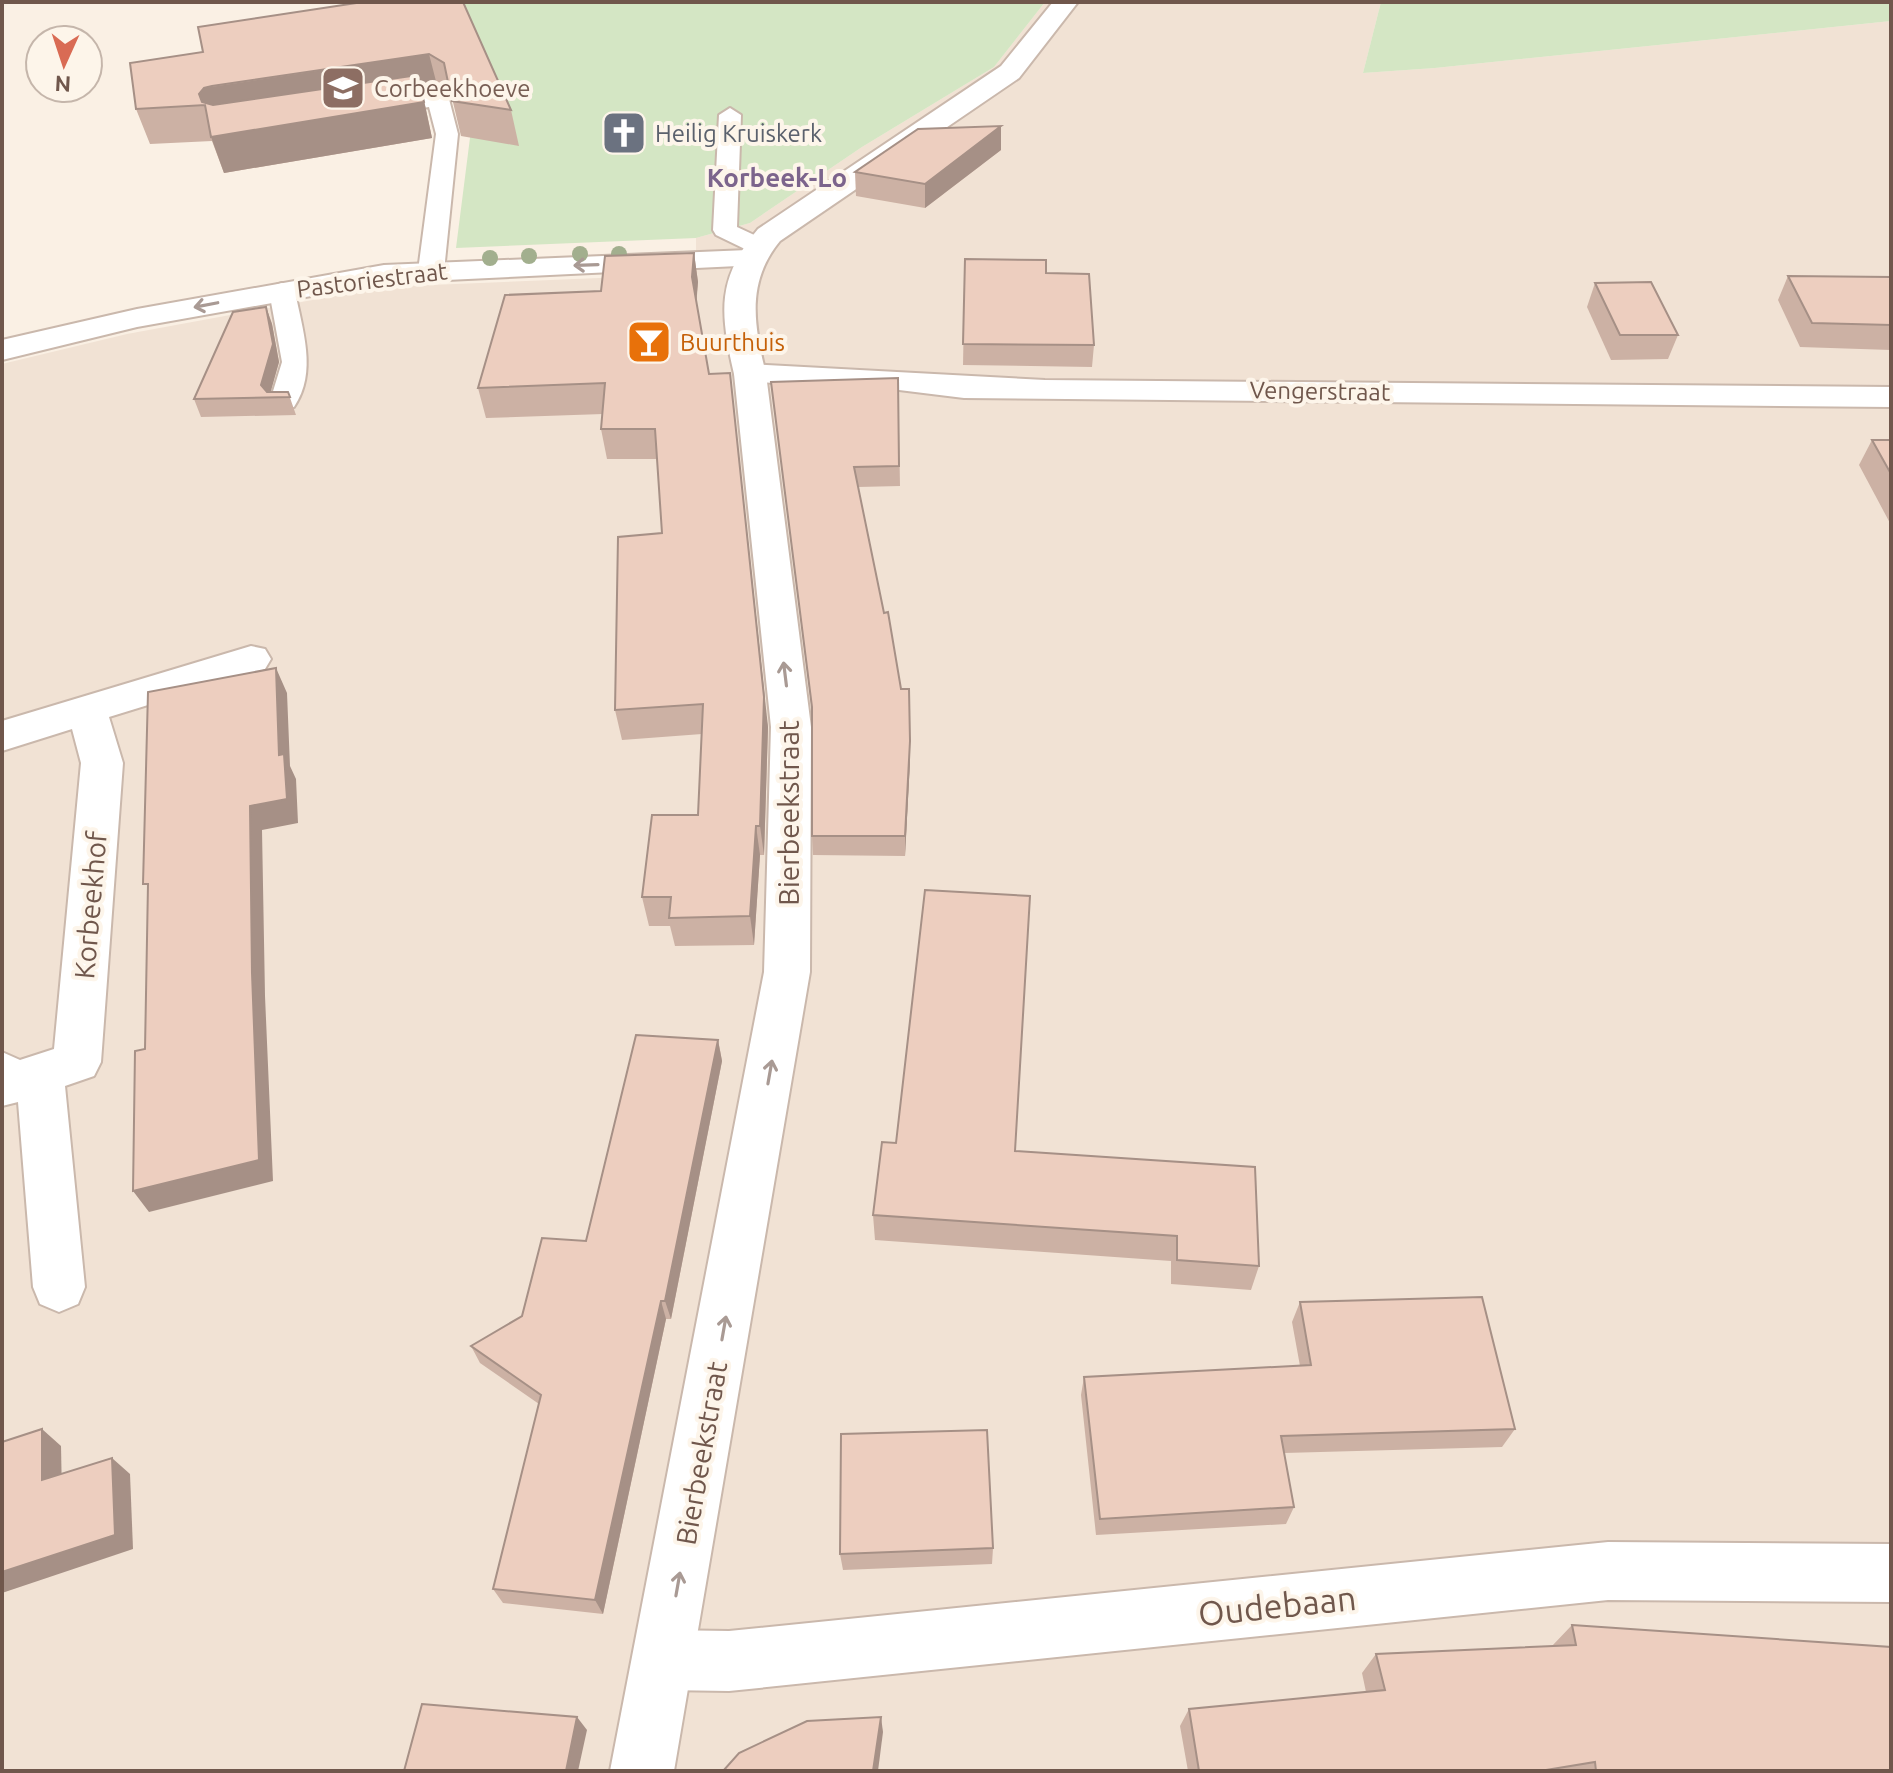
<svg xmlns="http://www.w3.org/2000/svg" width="1893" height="1773" font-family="Ubuntu,sans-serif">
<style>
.residential{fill:#f1e2d4}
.green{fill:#d4e6c4}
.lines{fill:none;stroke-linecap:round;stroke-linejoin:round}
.service-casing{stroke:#cab8ac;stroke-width:4}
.minor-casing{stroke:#cab8ac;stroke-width:4}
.tertiary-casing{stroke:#cab8ac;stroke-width:4}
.service{fill:#fff;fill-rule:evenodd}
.minor{fill:#fff;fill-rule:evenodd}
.tertiary{fill:#fff;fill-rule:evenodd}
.tree{fill:#a2af8e}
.wall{fill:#ccb1a4}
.shaded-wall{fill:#a69086}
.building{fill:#edcebf;stroke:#a69086;stroke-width:2}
.oneway{stroke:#a99a94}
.labels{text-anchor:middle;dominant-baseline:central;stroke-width:8;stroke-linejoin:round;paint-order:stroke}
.far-education-label{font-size:24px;fill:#785e54;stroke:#fdf5ea;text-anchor:start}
.far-worship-label{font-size:24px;fill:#5b616d;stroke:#fdf5ea;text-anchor:start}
.far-street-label{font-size:24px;fill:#70574c;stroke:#fdf5ea}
.far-food-label{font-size:24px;fill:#c56008;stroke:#fdf5ea;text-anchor:start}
.far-quarter-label{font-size:26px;font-weight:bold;fill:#7c648c;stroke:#fdf5ea}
.street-label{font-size:28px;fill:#70574c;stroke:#fdf5ea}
.near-street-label{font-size:34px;fill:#70574c;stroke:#fdf5ea}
</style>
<rect width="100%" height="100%" fill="#faf0e4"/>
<!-- residential -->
<polygon class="residential" points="1045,2 1381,2 1363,73 1435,68 1891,21 1891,1771 2,1771 2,364 127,334 383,287 696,274 696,238 750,223 862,147 994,67"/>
<!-- green -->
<g class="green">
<polygon points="463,2 1045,2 994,67 862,147 750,223 696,238 456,248 472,122"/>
<polygon points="1381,2 1891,2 1891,21 1435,68 1363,73"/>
</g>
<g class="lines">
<!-- service casing -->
<g class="service-casing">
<g id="service">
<polygon points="438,92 449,99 458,134 444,271 440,276 422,276 418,271 436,134 429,107 378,115 367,108 378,101"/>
<polygon points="730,108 741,115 737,227 767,241 770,246 767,251 749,251 716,235 713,230 719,115"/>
<path d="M282,283L291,286L295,291C302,329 318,372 294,407L284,409L274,407L270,401L282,362L269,291L273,286Z"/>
</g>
</g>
<!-- minor casing -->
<g class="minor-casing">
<g id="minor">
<polygon points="748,250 759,253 763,259 759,265 384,283 137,327 2,360 2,340 137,309 384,265"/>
<polygon points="750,364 1045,380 1891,387 1891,407 964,398 899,390 738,381 734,374 738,367"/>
<polygon points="251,646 265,649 271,659 265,669 109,717 123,763 101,1062 94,1076 65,1086 85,1287 78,1304 59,1312 40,1304 33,1287 18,1102 2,1106 2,1052 20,1060 54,1049 81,763 72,729 2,751 2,721"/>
<polygon points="1608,1542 1891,1544 1891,1602 1608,1600 729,1691 664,1690 643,1681 634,1660 643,1639 664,1630 729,1631"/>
</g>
</g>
<!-- tertiary casing -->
<g class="tertiary-casing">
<path id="tertiary" d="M1053,2H1078L1019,78L780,241C746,282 754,326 766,374L811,727L810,972L674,1771H610L764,972L771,727L734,374C720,313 716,279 758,229L1001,66Z"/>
</g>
<!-- service -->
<use href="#service" class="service"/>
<!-- minor -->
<use href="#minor" class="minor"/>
<!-- tertiary -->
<use href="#tertiary" class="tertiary"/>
</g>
<!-- trees -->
<g class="tree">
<circle cx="580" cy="254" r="8"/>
<circle cx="619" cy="254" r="8"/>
<circle cx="529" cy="256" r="8"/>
<circle cx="490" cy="258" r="8"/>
</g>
<!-- wall -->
<g class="wall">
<polygon points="363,2 511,110 519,146 461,136 452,98 438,89 422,91 432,138 224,173 212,141 150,144 136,109 203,52"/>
<polygon points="1001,150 925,208 856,196 855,172"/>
<polygon points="694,253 698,282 696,302 768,727 764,855 760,855 754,945 675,946 670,926 649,926 642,897 698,815 702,734 622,740 615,710 662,533 657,459 607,459 601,429 603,414 486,418 478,388 601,291"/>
<polygon points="965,259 1046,273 1094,345 1092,367 963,365"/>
<polygon points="1788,276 1891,277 1891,350 1800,347 1778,300"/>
<polygon points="1595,283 1678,335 1668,359 1611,360 1587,307"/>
<polygon points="266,307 272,324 279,362 270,392 288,392 296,415 201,417 194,399"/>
<polygon points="898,378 900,486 858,487 884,613 901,689 909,689 910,761 905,856 813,855 812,836 812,712 771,382"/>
<polygon points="1872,440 1891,440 1891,525 1859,465"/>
<polygon points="718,1040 722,1061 671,1319 666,1319 603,1614 503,1603 493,1589 539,1404 480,1363 471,1346 522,1316 586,1241"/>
<polygon points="1015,1151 1259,1266 1251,1290 1171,1284 1171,1261 875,1240 873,1215"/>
<polygon points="1300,1302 1515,1429 1502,1447 1284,1453 1294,1507 1286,1524 1096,1535 1081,1395 1084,1377 1300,1366 1292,1322"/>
<polygon points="993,1548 992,1564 843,1570 840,1554"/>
<polygon points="1572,1625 1891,1771 1188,1771 1180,1726 1189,1709 1366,1692 1362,1673 1376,1654 1552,1646"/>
</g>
<!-- shaded-wall -->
<g class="shaded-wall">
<polygon points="429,54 438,89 422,91 432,138 224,173 211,137 224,121 205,105 203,105 199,94 204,88"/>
<polygon points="1001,126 1001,150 925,208 925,184"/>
<polygon points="694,253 698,282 696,307 692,277"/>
<polygon points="266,307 272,324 279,362 269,398 261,385"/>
<polygon points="730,373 768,727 764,855 760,826"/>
<polygon points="276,668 287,693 290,766 296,779 298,823 262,830 265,996 273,1181 149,1212 133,1191 252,973 250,806"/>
<polygon points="910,741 910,761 905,856 905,836"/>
<polygon points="756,826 760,855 754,945 750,916"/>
<polygon points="718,1040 722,1061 671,1319 665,1301"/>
<polygon points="661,1301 666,1319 603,1614 595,1600"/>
<polygon points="42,1429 61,1446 62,1496 42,1480"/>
<polygon points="112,1458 130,1474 133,1549 2,1593 2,1572"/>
<polygon points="577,1717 587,1730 578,1771 566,1771"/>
<polygon points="881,1717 883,1732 878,1771 873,1771"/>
</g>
<!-- building -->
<g class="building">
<polygon points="363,2 463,2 511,110 452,101 444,63 429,54 212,86 204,88 199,94 202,102 213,105 418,75 424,102 211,137 205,105 136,109 130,63 203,52 198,27"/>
<polygon points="1001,126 925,184 855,172 918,129"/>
<polygon points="694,253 692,277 709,374 730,373 764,697 760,826 756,826 750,916 669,918 671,897 642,897 652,815 698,815 703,704 615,710 618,537 662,533 655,429 601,429 605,383 478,388 505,295 601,291 605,256"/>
<polygon points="965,259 1046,260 1046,273 1089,274 1094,345 963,344"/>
<polygon points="1788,276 1891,277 1891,325 1812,323"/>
<polygon points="1651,282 1678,335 1620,335 1595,283"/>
<polygon points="266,307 273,344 261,385 267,392 288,392 290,397 194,399 233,312"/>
<polygon points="898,378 899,466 854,467 884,613 888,612 901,689 909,689 910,741 905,836 812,836 812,707 771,382"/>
<polygon points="1872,440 1891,440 1891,474"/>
<polygon points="276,668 279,755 284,754 287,799 250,806 252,973 259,1160 133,1191 135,1051 145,1049 148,884 143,884 148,692"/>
<polygon points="925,890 1030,896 1015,1151 1255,1167 1259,1266 1177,1260 1177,1236 873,1215 882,1142 896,1143"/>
<polygon points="636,1035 718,1040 665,1301 661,1301 595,1600 493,1589 541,1395 471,1346 522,1316 542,1238 586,1241"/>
<polygon points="1482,1297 1515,1429 1281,1436 1294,1507 1100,1519 1084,1377 1311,1365 1300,1302"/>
<polygon points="42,1429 42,1480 112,1458 115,1535 2,1572 2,1442"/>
<polygon points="987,1430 993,1548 840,1554 841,1434"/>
<polygon points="1572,1625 1891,1647 1891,1771 1596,1771 1595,1762 1540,1771 1199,1771 1189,1709 1385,1690 1376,1654 1576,1645"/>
<polygon points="422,1704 577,1717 566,1771 404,1771"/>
<polygon points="881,1717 873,1771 723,1771 739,1753 807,1721"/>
</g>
<!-- one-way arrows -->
<defs><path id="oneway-shaft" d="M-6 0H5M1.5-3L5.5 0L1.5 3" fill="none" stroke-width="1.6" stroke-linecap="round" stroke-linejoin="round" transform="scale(2)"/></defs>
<g class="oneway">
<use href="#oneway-shaft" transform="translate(586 265) rotate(178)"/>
<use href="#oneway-shaft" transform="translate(206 305) rotate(169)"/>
<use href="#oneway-shaft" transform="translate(785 674) rotate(-97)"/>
<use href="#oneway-shaft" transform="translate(770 1072) rotate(-80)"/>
<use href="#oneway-shaft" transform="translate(724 1328) rotate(-80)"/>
<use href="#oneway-shaft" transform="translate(678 1584) rotate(-80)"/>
</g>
<!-- icons -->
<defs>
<g id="university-square" transform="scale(2.3)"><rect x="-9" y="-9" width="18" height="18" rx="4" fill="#8d6e63" stroke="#fdf5ea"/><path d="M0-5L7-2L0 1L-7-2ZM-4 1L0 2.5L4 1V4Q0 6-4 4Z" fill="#fff"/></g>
<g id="church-square" transform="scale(2.3)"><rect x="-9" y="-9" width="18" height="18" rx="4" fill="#6b7280" stroke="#fdf5ea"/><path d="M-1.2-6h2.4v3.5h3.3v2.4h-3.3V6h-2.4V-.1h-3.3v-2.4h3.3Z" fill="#fff"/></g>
<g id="bar-square" transform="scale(2.3)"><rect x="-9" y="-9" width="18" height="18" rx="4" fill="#e8710a" stroke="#fdf5ea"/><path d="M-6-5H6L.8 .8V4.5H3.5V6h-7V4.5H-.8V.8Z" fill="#fff"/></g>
</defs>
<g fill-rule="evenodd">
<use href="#university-square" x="343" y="88"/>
<use href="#church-square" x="624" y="133"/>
<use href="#bar-square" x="649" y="342"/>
</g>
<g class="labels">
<!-- far-education labels -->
<g class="far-education-label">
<text x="374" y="88">Corbeekhoeve</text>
</g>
<!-- far-worship labels -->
<g class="far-worship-label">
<text x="655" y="133">Heilig Kruiskerk</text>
</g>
<!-- far-street labels -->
<g class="far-street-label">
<text transform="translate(372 280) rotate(-7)">Pastoriestraat</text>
<text transform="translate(1320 391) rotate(1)">Vengerstraat</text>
</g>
<!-- far-food labels -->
<g class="far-food-label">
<text x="680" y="342">Buurthuis</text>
</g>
<!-- far-quarter labels -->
<g class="far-quarter-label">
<text x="777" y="177">Korbeek-Lo</text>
</g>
<!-- street labels -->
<g class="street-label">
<text transform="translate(788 813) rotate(-90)">Bierbeekstraat</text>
<text transform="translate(90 905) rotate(-85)">Korbeekhof</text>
<text transform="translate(701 1453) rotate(-80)">Bierbeekstraat</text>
</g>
<!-- near-street labels -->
<g class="near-street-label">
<text transform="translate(1277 1605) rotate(-6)">Oudebaan</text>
</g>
</g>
<!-- border -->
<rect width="1893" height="1773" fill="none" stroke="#70574c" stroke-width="8"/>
<!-- north arrow -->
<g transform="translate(64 64) rotate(183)"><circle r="38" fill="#fdf5ea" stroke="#c5b6ab" stroke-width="2"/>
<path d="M0-6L14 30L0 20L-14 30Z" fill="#d96b54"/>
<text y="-12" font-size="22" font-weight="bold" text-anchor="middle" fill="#70574c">N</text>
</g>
</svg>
